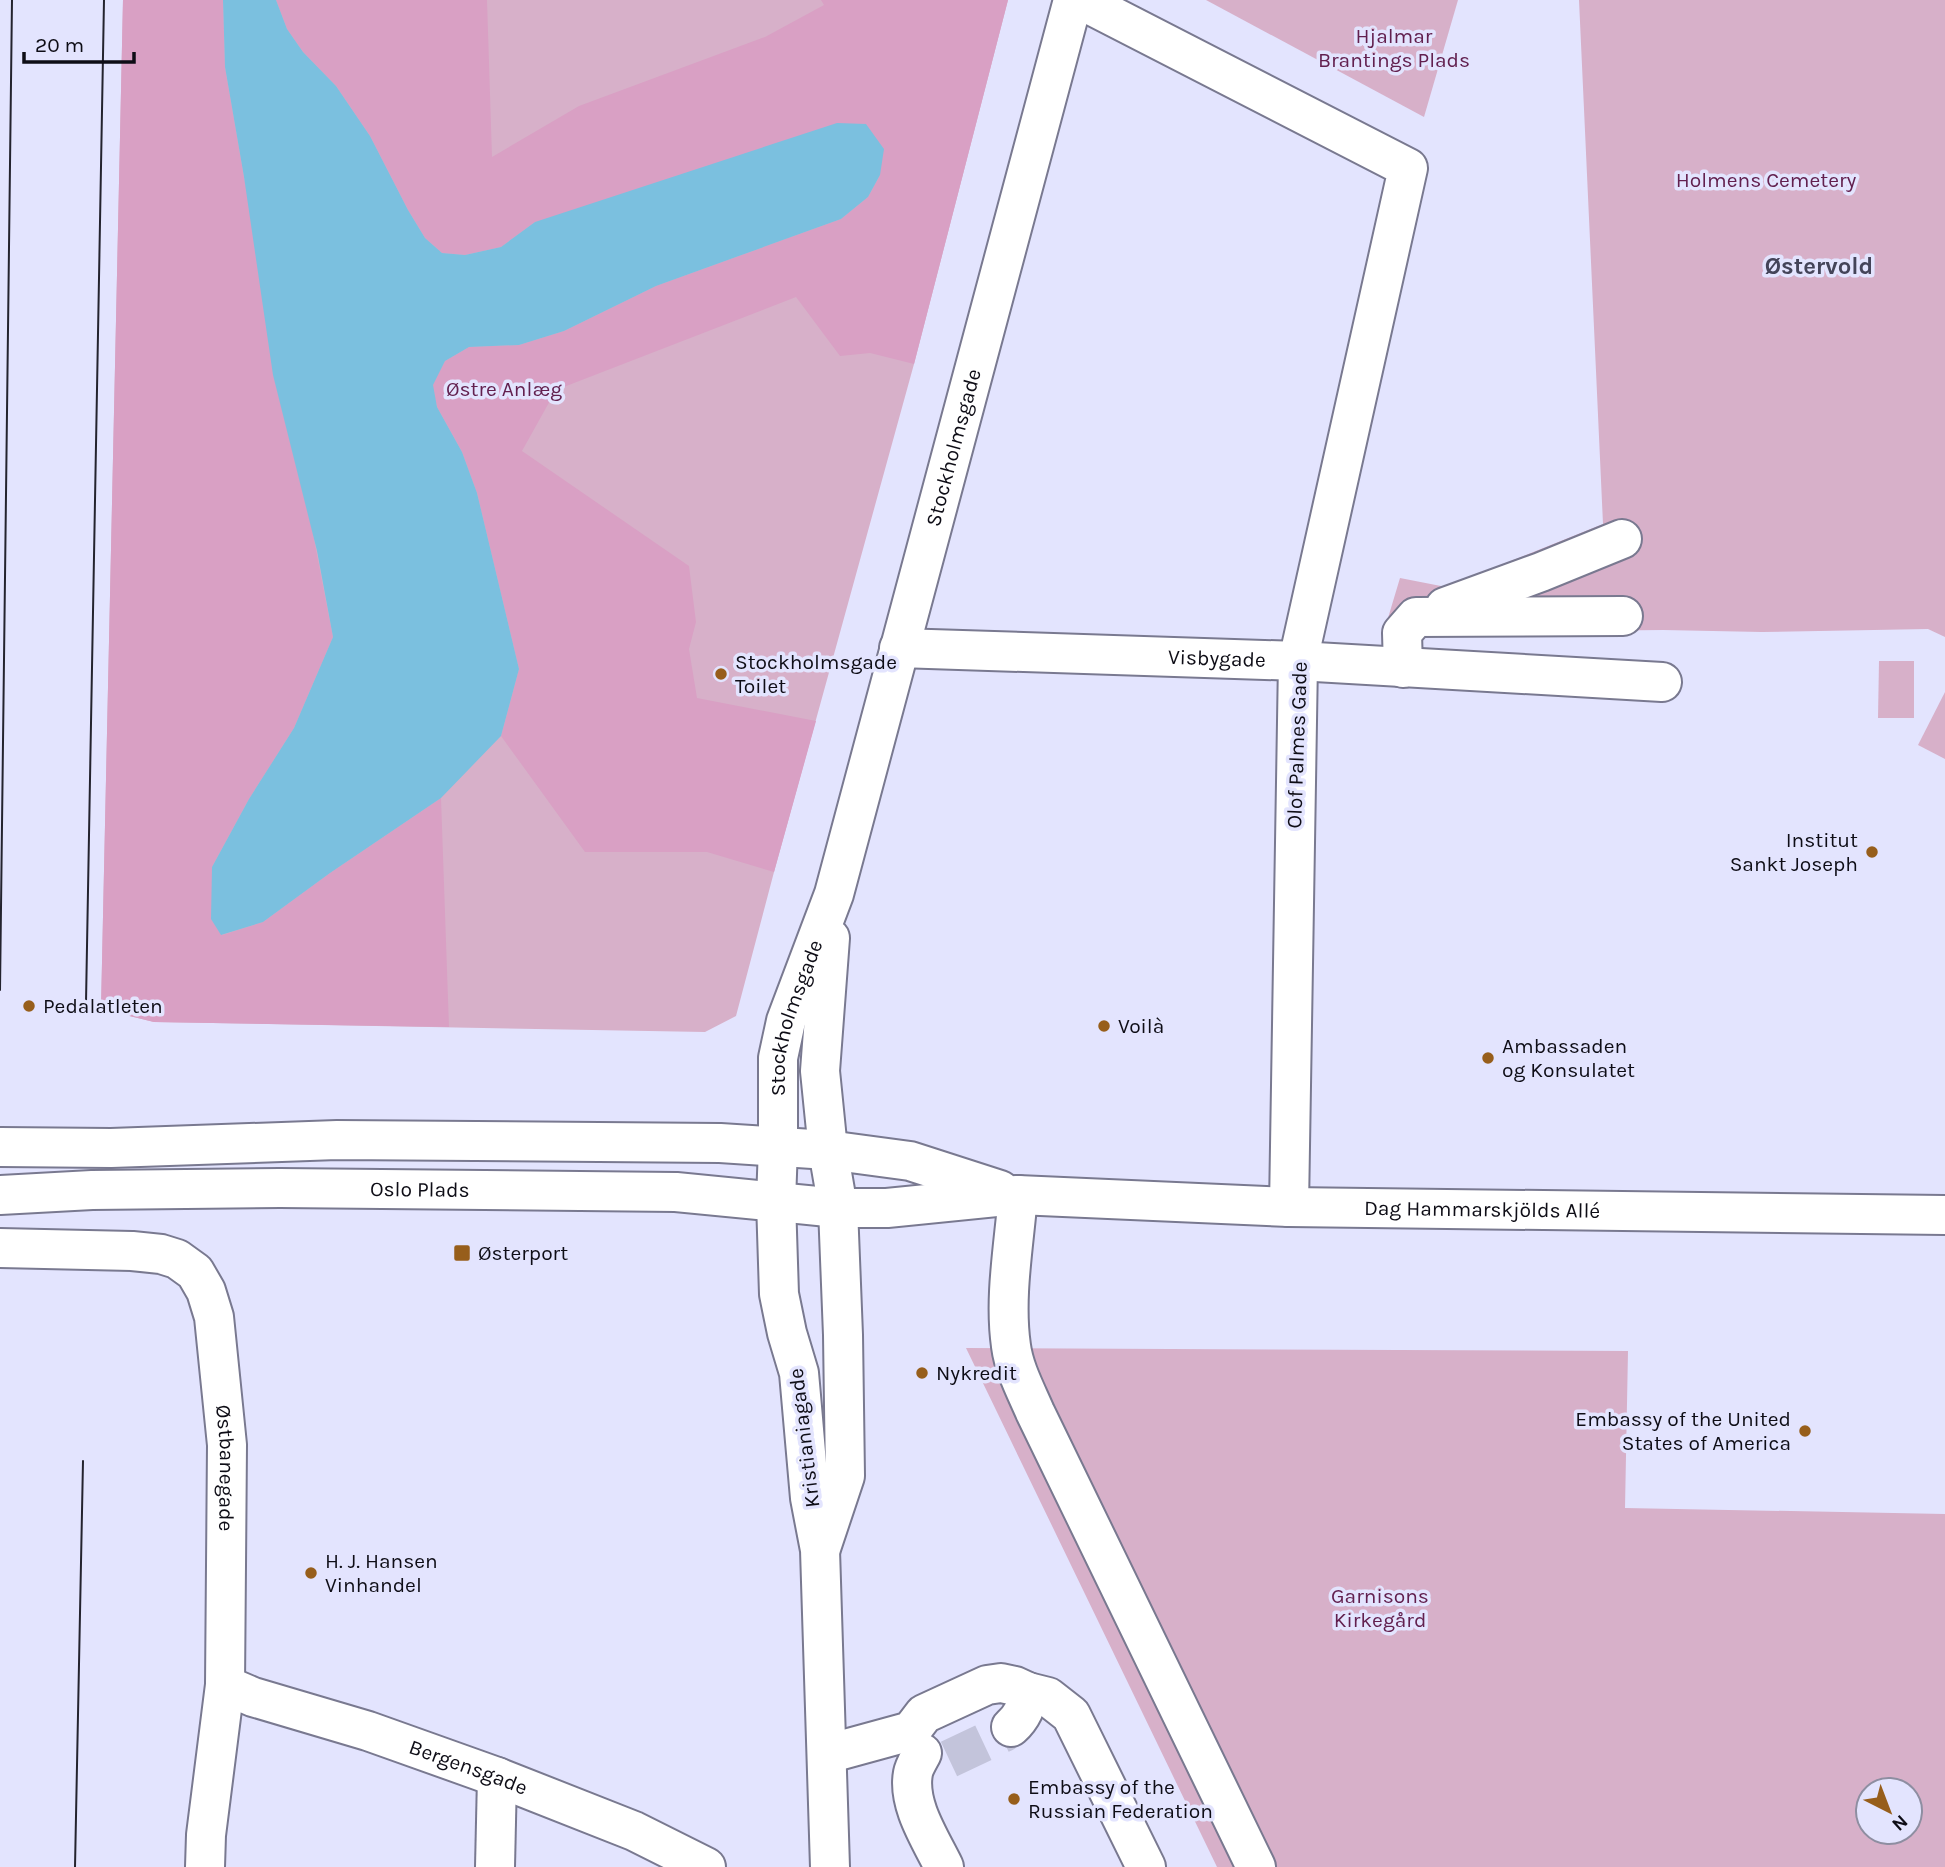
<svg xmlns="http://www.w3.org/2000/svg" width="1945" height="1867" font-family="Karla,sans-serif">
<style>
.green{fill:#d7b0c9;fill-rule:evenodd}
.forest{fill:#d9a0c4}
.water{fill:#7bc0df}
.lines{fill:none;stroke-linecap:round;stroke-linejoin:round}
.minor-tunnel{stroke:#c3c4db;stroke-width:38;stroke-dasharray:38 19;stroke-linecap:butt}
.minor-casing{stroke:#797990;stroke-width:42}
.minor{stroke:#fff;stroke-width:38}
.tram{stroke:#24232e;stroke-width:2}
.poi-dot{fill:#975e1b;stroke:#e3e4fe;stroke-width:2.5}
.labels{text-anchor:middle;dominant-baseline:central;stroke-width:7;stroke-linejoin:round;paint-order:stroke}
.park-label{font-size:21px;fill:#62204f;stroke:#e3e4fe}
.street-label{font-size:21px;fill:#0e0d16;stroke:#e3e4fe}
.poi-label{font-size:21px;fill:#0e0d16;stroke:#e3e4fe;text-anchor:start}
.quarter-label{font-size:24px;font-weight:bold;fill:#444459;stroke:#e3e4fe}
</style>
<rect width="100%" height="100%" fill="#e3e4fe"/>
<!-- green -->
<g class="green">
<polygon points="123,0 1008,0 914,364 774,872 736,1016 705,1032 154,1022 101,1009"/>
<polygon points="1206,0 1458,0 1424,117"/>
<polygon points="1579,0 1945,0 1945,637 1928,629 1762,632 1663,630 1402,633 1382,638 1400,578 1446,587 1603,524"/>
<polygon points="1879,661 1914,661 1914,718 1878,718"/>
<polygon points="1945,692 1945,759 1918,745"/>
<path d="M966,1348L1628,1351L1625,1508L1945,1514V1867H1217ZM1868,1790H1910V1832H1868Z"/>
</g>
<!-- forest -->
<g class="forest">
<polygon points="123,0 223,0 225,67 244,177 333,637 294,728 249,799 212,867 222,935 263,922 330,873 441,798 449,1027 154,1022 101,1009"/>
<polygon points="276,0 487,0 492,157 579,106 765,37 824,5 821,0 1008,0 914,364 870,353 840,356 796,297 556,390 522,451 689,566 696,622 689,649 697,698 816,721 774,872 707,852 585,852 501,736 519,669 477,493 462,452 437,407 432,385 445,361 469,347 519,345 564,331 656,286 841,219 868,197 880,175 535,222 501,247 465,255 442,253 425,238 408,210 370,136 336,86 303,52 287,29"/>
</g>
<!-- water -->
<polygon class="water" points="223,0 276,0 287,29 303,52 336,86 370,136 408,210 425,238 442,253 465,255 501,247 535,222 837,123 866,124 884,149 880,175 868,197 841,219 656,286 564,331 519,345 469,347 445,361 433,385 437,407 462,452 477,493 519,669 501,736 441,798 330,873 263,922 221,935 211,919 212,867 249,799 294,728 333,637 317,551 273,375 244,177 225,67"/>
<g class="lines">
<!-- minor-tunnel -->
<polyline class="minor-tunnel" points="949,1759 1004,1733 1011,1727"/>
<!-- minor casing -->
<g class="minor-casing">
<g id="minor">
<polyline points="1081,0 1408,168 1298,661 1289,1207"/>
<polyline points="1445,607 1541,572 1622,539"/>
<path id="s1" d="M899,648L1298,661L1662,682"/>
<polyline points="1403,668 1402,633 1416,617 1623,616"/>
<polyline points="0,1147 111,1148 337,1140 720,1143 828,1150 910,1161 1000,1190"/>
<path id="s2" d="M0,1195L92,1190L280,1188L676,1192L838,1208H887L1018,1195L1289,1207L1945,1215"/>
<path d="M1018,1195C1014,1245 1004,1297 1011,1346C1014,1369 1026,1391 1035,1412L1256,1867"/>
<path id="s3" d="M0,1248L132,1251L161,1254L177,1259L195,1272L206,1291L214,1317L227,1445L225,1685L206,1835L205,1867"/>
<polyline points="821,1548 845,1476 843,1335 838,1208 828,1150 820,1071 830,938"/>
<path id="s4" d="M225,1685L253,1697L368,1731L497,1777L634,1831L706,1867"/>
<polyline points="1028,1692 1048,1697 1071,1715 1146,1867"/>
<path d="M922,1753C919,1759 914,1767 913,1773C907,1805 931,1840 944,1867"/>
<path d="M827,1754L911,1731L924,1714L987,1685L1001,1683L1015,1686L1028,1692C1027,1707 1022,1717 1011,1727"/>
<polyline points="495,1867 497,1777"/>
<path id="s5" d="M830,1867L820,1550L810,1498L799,1373L787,1333L779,1294L776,1201L778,1147V1058L786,1021L834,894L1073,0"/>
</g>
</g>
<!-- minor -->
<use href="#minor" class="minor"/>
<!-- tram -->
<g class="tram">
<polyline points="0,990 12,0"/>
<polyline points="86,1002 104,0"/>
<polyline points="75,1867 83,1461"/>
</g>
</g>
<!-- markers -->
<g class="poi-dot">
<circle cx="721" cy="674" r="7"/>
<circle cx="1872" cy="852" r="7"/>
<circle cx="29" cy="1006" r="7"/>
<circle cx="1104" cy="1026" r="7"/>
<circle cx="1488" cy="1058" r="7"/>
<rect x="453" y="1244" width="18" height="18" rx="3.5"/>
<circle cx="922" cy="1373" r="7"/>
<circle cx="1805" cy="1431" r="7"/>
<circle cx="311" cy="1573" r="7"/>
<circle cx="1014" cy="1799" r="7"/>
</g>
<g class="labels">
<!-- park labels -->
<g class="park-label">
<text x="1394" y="36">Hjalmar<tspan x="1394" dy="24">Brantings Plads</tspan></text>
<text x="1766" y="180">Holmens Cemetery</text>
<text x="504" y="389">Østre Anlæg</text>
<text x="1380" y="1596">Garnisons<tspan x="1380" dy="24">Kirkegård</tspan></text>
</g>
<!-- street labels -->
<g class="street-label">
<text stroke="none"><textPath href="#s5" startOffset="1449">Stockholmsgade</textPath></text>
<text stroke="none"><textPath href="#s1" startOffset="318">Visbygade</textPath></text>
<text transform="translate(1297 745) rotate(-88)">Olof Palmes Gade</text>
<text stroke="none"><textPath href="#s5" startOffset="856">Stockholmsgade</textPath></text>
<text stroke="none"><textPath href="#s2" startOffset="420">Oslo Plads</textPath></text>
<text stroke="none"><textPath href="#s2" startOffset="1484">Dag Hammarskjölds Allé</textPath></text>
<text transform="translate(804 1438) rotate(-97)">Kristianiagade</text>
<text stroke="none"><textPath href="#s3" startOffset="401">Østbanegade</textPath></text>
<text stroke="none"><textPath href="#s4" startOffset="257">Bergensgade</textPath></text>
</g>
<!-- poi labels -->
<g class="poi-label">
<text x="735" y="662">Stockholmsgade<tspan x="735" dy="24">Toilet</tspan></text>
<text x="1858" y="840" text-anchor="end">Institut<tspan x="1858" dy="24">Sankt Joseph</tspan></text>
<text x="43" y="1006">Pedalatleten</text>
<text x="1118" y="1026">Voilà</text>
<text x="1502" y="1046">Ambassaden<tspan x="1502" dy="24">og Konsulatet</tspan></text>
<text x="478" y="1253">Østerport</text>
<text x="936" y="1373">Nykredit</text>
<text x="1791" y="1419" text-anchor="end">Embassy of the United<tspan x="1791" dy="24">States of America</tspan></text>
<text x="325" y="1561">H. J. Hansen<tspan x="325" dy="24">Vinhandel</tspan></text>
<text x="1028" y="1787">Embassy of the<tspan x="1028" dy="24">Russian Federation</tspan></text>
</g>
<!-- quarter labels -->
<g class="quarter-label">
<text x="1819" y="266">Østervold</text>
</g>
</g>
<!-- north arrow -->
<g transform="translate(1889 1811) rotate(138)"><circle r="33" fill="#e3e4fe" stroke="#8e8ea1" stroke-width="2"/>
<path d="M0-5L12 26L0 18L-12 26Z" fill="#975e1b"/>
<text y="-10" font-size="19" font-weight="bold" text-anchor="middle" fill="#0e0d16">N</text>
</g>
<!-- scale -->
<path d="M24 52v10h110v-10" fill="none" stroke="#0e0d16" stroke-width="3.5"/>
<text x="35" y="52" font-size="21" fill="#0e0d16" stroke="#e3e4fe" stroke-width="5" paint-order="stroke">20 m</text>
</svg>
